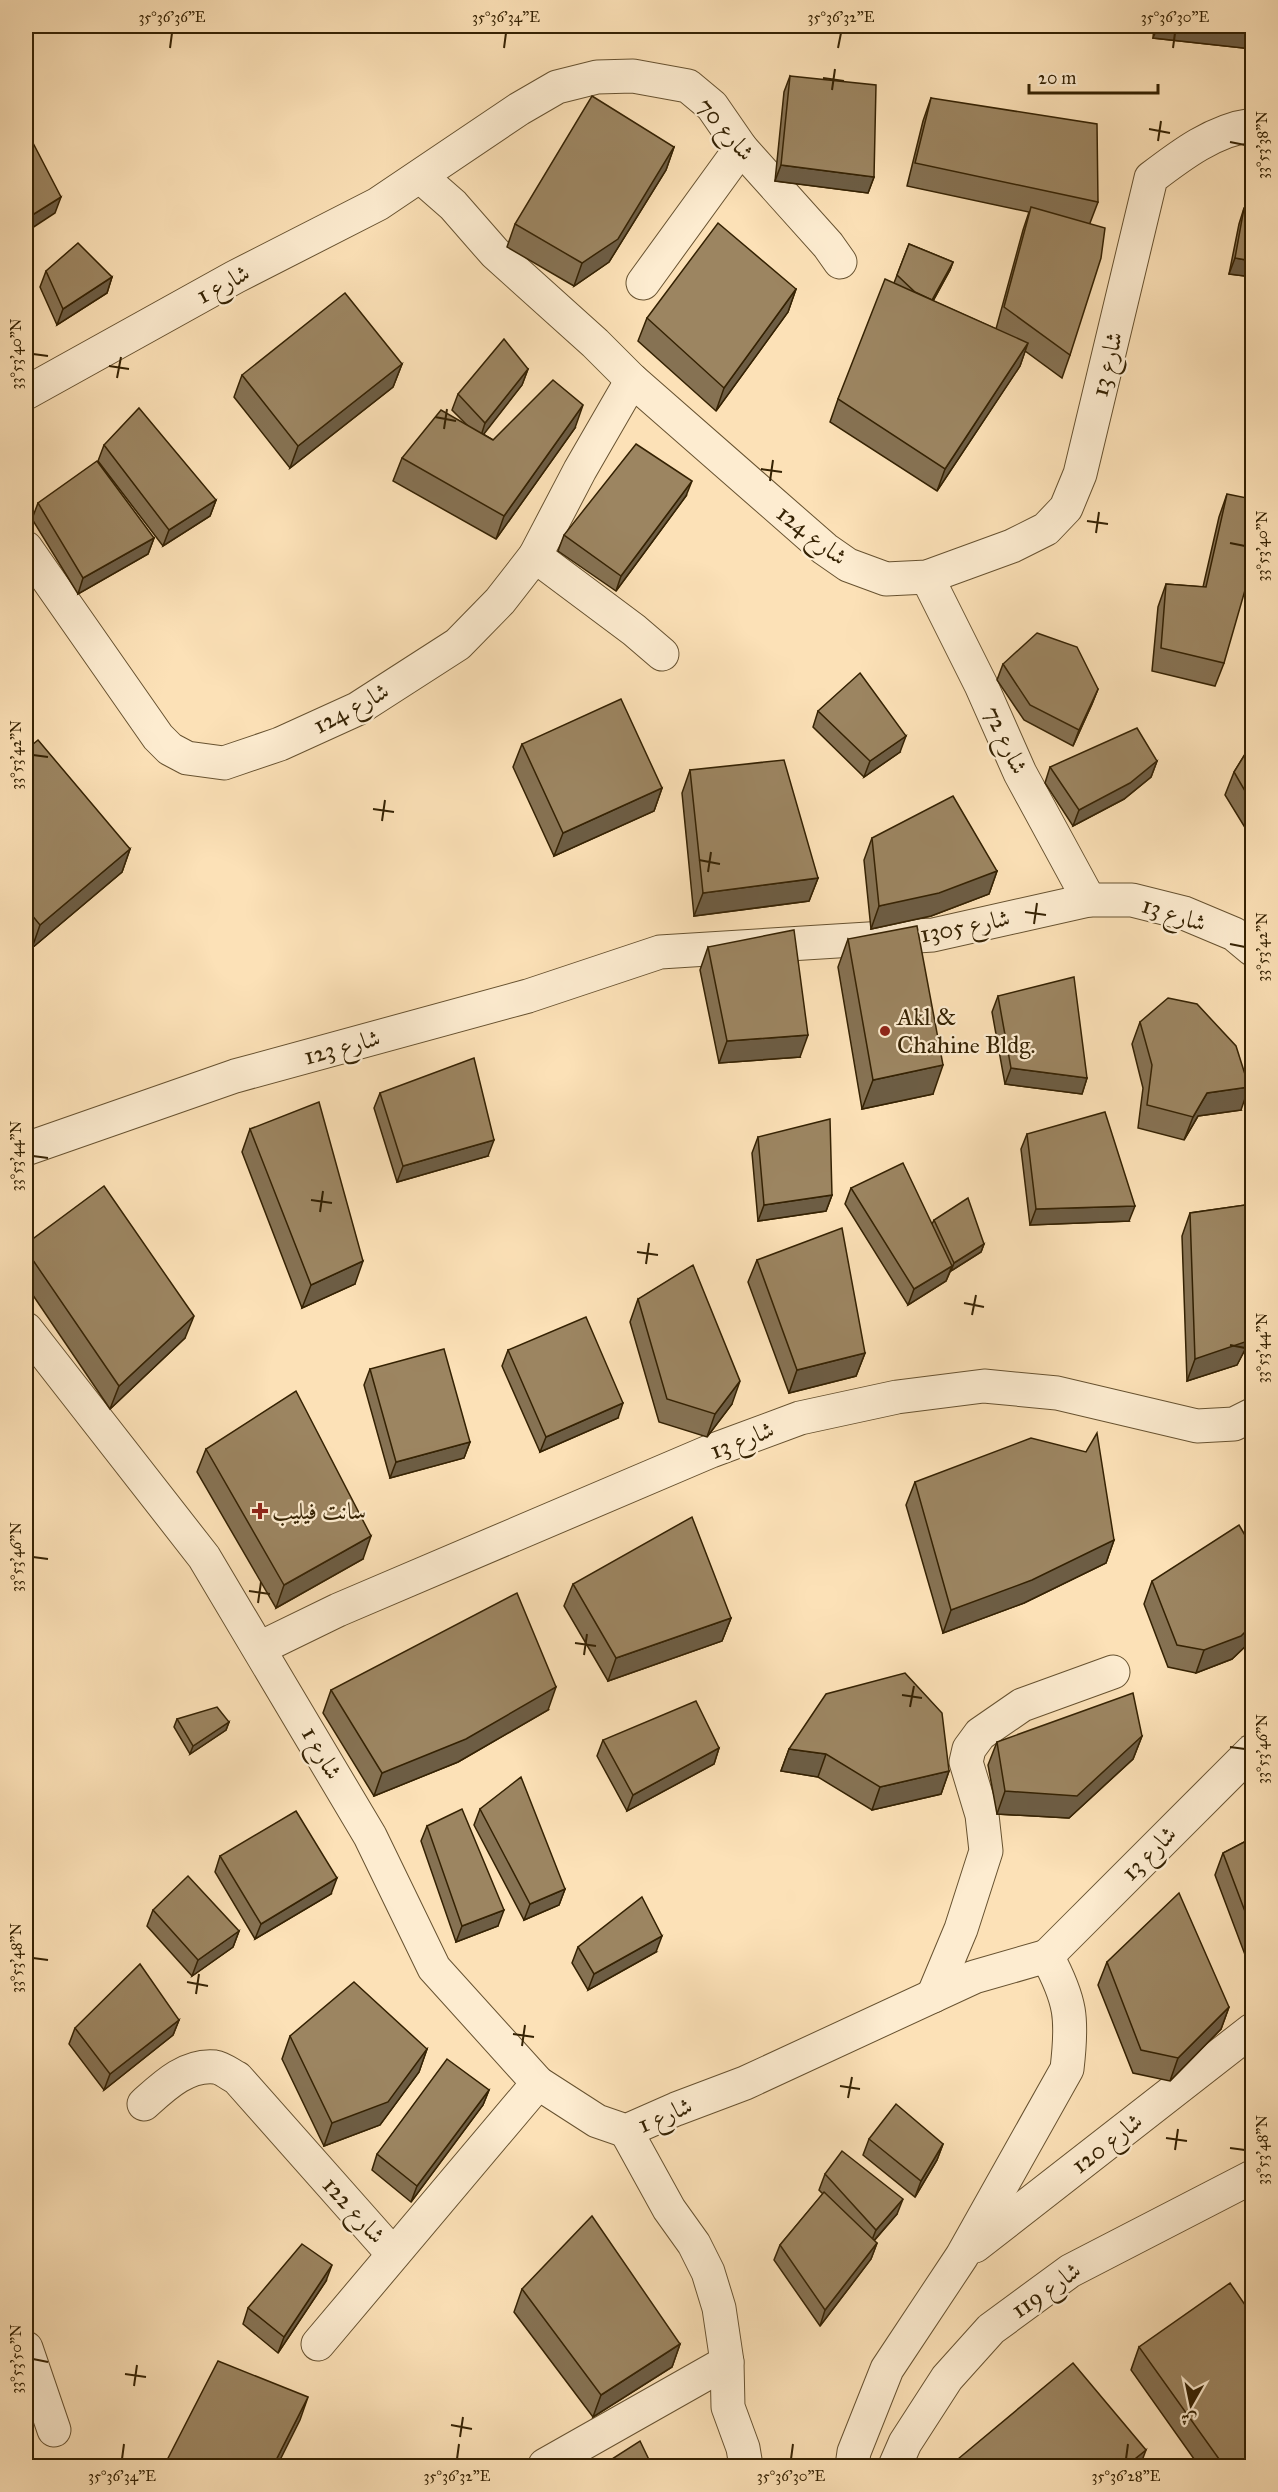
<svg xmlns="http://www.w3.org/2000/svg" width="1278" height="2492" font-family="'IM FELL Great Primer',Amiri,serif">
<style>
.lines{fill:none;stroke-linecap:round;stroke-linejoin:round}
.minor-casing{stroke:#675230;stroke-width:35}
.minor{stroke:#fdecd0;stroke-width:33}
.wall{fill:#867253;stroke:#352203;stroke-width:1.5}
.shaded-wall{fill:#6d5d44;stroke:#352203;stroke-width:1.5}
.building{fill:#9c8561;stroke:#352203;stroke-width:1.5}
.ticks{fill:none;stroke:#352203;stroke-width:2}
.poi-dot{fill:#8f2418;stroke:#fdecd0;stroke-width:2}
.labels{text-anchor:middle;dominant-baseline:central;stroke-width:4.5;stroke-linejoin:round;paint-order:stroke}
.street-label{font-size:24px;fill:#352203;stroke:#fdecd0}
.poi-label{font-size:24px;fill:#352203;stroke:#fdecd0;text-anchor:start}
.neatline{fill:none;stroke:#352203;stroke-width:2}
.ticks-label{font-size:15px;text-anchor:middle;fill:#352203}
</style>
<rect width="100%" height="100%" fill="#fce1b7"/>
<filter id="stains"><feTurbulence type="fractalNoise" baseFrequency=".00333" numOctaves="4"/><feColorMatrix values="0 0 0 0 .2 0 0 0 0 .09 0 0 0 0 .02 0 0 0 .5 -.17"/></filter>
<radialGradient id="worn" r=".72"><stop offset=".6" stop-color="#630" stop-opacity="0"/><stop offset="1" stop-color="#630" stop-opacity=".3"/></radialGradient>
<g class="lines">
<!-- minor casing -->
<g class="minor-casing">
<g id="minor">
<path d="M421,177L453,205L495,253L595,343L632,380L825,549L848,565L886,579L927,577L1012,546L1046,529L1066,508L1080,474L1151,178C1181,155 1214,130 1252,125"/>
<polyline points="643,283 741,148"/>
<polyline points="26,393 235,277 378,204 519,109 557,87 597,77 633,76 688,86 712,106 741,148 828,245 840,262"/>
<polyline points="26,548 158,737 170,749 187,758 224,763 280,744 357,709 458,644 500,601 535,556 580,470 632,380"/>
<polyline points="535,556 634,630 662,654"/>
<polyline points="927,577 981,685 1020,773 1089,900"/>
<polyline points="26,1149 235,1076 528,996 660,952 933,935 1089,900 1132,900 1184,913 1234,934 1252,949"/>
<path d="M26,1329L204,1557L370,1836L434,1968L538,2083L597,2121L626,2131L676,2109L745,2083L974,1977L1047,1956C1071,2001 1073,2018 1067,2069L962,2256L887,2369L854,2452L852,2466"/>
<polyline points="260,1648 338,1610 711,1451 800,1418 897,1397 984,1386 1057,1393 1197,1426 1234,1424 1252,1415"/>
<polyline points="1047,1956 1252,1751"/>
<polyline points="933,1996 961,1929 986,1851 982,1815 966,1762 969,1749 980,1734 1022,1705 1113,1672"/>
<path d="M144,2104C163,2087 186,2064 215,2067C222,2068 231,2075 237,2078L393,2254"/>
<polyline points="626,2131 669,2209 694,2244 708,2272 719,2308 727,2362 728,2407 743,2448 746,2466"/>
<polyline points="975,2246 1252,2030"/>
<polyline points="318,2344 538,2083"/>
<polyline points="26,2348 54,2430"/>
<polyline points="545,2465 727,2362"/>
<polyline points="895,2466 905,2443 947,2378 991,2329 1070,2271 1252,2177"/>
</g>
</g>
<!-- minor -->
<use href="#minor" class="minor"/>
</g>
<!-- wall -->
<g class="wall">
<polygon points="1154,26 1252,26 1252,49 1153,38"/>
<polygon points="790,76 874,177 868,193 775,181 784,92"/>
<polygon points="931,98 1098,202 1090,223 1070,355 1062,378 1025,351 1020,366 937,491 830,422 838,399 894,283 909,244 953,262 950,270 933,301 996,329 1023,230 1029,212 907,186 923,121"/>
<polygon points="674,147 666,170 609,262 574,286 507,247 515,224"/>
<polygon points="1244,208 1252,277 1229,274 1239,224"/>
<polygon points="46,271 112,277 107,293 57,325 40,287"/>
<polygon points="796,289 788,312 716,411 638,341 647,318"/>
<polygon points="402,364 393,387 290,468 234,397 242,375"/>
<polygon points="528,369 522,385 483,434 493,440 575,428 496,539 393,481 402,458 468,426 452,410 458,394"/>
<polygon points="104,445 216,500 210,516 163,546 98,461"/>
<polygon points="1227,494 1224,663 1215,686 1152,671 1158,607 1166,584 1203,587 1219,517"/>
<polygon points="686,496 616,591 558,551 564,535"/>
<polygon points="38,503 154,538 148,554 78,594 32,519"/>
<polygon points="1003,664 1098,689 1092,704 1073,746 1024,720 997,680"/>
<polygon points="818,711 900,752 864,777 813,727"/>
<polygon points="1252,743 1252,839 1225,795 1234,772"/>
<polygon points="522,744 662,788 654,811 554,856 513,767"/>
<polygon points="26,750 130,849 122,872 32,948 26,941"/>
<polygon points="1157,761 1151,777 1124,799 1073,826 1045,783 1050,767"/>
<polygon points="690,770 818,878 809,901 694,916 682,793"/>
<polygon points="872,838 997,871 989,894 931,916 871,929 864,860"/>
<polygon points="848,939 933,1094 862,1109 838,967"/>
<polygon points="708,947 800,1057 719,1063 700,970"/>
<polygon points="998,996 1087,1078 1082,1094 1005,1084 992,1012"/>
<polygon points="1140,1022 1241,1110 1198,1116 1184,1140 1138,1128 1143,1088 1132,1044"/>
<polygon points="380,1093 488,1156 397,1182 374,1108"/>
<polygon points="250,1129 355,1284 302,1308 242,1152"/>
<polygon points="1027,1134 1129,1221 1030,1225 1021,1149"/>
<polygon points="758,1137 832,1195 826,1211 758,1221 752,1153"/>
<polygon points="851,1188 932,1224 934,1220 984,1244 981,1252 951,1271 951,1270 946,1281 908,1305 845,1204"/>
<polygon points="1252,1204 1252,1336 1237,1365 1187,1381 1182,1236 1190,1213"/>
<polygon points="26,1244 185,1338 110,1409 26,1285"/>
<polygon points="757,1260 865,1353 856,1376 789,1393 748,1282"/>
<polygon points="638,1299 732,1404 707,1437 659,1422 630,1322"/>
<polygon points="508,1350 618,1418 540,1452 502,1366"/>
<polygon points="370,1369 470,1442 464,1458 390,1478 364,1385"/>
<polygon points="206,1449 363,1559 276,1608 197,1472"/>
<polygon points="915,1482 1114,1540 1106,1563 1024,1603 943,1633 906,1505"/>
<polygon points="1252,1547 1252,1640 1232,1659 1196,1673 1168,1667 1144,1604 1152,1581"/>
<polygon points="573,1584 731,1618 722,1641 608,1681 564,1606"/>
<polygon points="331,1690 548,1710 458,1762 374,1796 323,1713"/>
<polygon points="177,1719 229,1722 226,1730 190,1754 174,1727"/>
<polygon points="1142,1736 1133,1759 1069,1818 997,1814 988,1765 997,1742"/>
<polygon points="603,1740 719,1748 714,1764 627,1811 597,1756"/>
<polygon points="789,1749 949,1771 941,1794 872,1810 818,1777 781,1771"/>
<polygon points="480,1809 565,1889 559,1905 524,1920 474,1825"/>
<polygon points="427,1826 498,1926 456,1942 421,1841"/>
<polygon points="1252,1838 1252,1971 1250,1968 1215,1875 1223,1853"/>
<polygon points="220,1856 331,1894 255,1939 215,1872"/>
<polygon points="153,1910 239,1931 233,1947 192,1976 147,1926"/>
<polygon points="578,1947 656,1952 588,1990 572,1963"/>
<polygon points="1107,1962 1229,2007 1221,2029 1170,2081 1133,2073 1098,1985"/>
<polygon points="179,2020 173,2035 104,2090 69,2044 75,2028"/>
<polygon points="290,2036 427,2049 419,2072 380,2125 324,2146 282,2059"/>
<polygon points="1252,2075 1252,2105 1246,2091"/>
<polygon points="489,2090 483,2105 411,2202 372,2170 377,2154"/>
<polygon points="869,2139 943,2144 937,2160 915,2197 863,2155"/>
<polygon points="825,2174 897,2214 874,2241 877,2243 871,2259 820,2326 774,2260 780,2245 823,2194 819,2190"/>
<polygon points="326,2281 278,2353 243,2324 248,2308"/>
<polygon points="522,2289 680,2344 672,2367 593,2417 514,2312"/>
<polygon points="1139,2347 1252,2466 1199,2466 1131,2370"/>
<polygon points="958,2459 1140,2466 955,2466"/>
</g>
<!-- shaded-wall -->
<g class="shaded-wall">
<polygon points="1158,26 1187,26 1252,33 1252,49 1153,38"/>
<polygon points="674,147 666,170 609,262 574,286 582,263"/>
<polygon points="781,165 874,177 868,193 775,181"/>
<polygon points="61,197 55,213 26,232 26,219"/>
<polygon points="1235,258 1252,261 1252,277 1229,274"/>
<polygon points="953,262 950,270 926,314 929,306"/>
<polygon points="112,277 107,293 57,325 63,309"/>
<polygon points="796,289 788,312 716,411 724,388"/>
<polygon points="1028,343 1020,366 937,491 945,469"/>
<polygon points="402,364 393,387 290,468 298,446"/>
<polygon points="528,369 522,385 480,439 485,423"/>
<polygon points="583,405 575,428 496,539 504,516"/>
<polygon points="692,481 686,496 616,591 621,576"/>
<polygon points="216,500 210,516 163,546 169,530"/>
<polygon points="154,538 148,554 78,594 83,578"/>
<polygon points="1098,689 1092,704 1073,746 1079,730"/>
<polygon points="906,736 900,752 864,777 870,761"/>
<polygon points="1157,761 1151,777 1124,799 1073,826 1079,810"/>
<polygon points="662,788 654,811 554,856 563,833"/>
<polygon points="130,849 122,872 32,948 40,925"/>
<polygon points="997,871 989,894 931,916 871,929 879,906"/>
<polygon points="818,878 809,901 694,916 703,893"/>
<polygon points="808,1035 800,1057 719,1063 727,1041"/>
<polygon points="943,1065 933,1094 862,1109 873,1080"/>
<polygon points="1011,1068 1087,1078 1082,1094 1005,1084"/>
<polygon points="1249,1087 1241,1110 1198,1116 1184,1140 1193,1117 1207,1093"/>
<polygon points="494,1140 488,1156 397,1182 403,1166"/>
<polygon points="832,1195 826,1211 758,1221 764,1205"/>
<polygon points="1135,1206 1129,1221 1030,1225 1036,1209"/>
<polygon points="984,1244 981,1252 951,1271 954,1263"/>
<polygon points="363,1261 355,1284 302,1308 311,1285"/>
<polygon points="952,1266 946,1281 908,1305 914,1289"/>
<polygon points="194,1316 185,1338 110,1409 119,1386"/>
<polygon points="1252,1328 1252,1336 1237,1365 1187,1381 1195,1359"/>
<polygon points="865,1353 856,1376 789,1393 797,1370"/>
<polygon points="740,1381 732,1404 707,1437 715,1414"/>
<polygon points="623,1403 618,1418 540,1452 546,1437"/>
<polygon points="470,1442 464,1458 390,1478 396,1462"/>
<polygon points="371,1536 363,1559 276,1608 284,1585"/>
<polygon points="1114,1540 1106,1563 1024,1603 943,1633 951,1610"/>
<polygon points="731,1618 722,1641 608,1681 616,1658"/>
<polygon points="1252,1625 1252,1640 1232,1659 1196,1673 1204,1650"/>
<polygon points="556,1687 548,1710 458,1762 374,1796 382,1773"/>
<polygon points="229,1722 226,1730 190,1754 193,1746"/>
<polygon points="1142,1736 1133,1759 1069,1818 997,1814 1005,1791"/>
<polygon points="719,1748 714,1764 627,1811 633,1795"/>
<polygon points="789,1749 826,1754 818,1777 781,1771"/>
<polygon points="949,1771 941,1794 872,1810 880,1787"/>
<polygon points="337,1878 331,1894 255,1939 261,1924"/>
<polygon points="565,1889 559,1905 524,1920 530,1904"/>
<polygon points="504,1910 498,1926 456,1942 462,1926"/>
<polygon points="239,1931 233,1947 192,1976 198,1960"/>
<polygon points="662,1936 656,1952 588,1990 594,1974"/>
<polygon points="1229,2007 1221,2029 1170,2081 1178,2058"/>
<polygon points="179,2020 173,2035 104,2090 110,2074"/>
<polygon points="427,2049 419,2072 380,2125 324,2146 332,2123"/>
<polygon points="489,2090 483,2105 411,2202 417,2186"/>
<polygon points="943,2144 937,2160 915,2197 921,2181"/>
<polygon points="903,2199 897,2214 870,2245 876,2230"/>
<polygon points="877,2243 871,2259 820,2326 825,2310"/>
<polygon points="332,2265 326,2281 278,2353 284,2337"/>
<polygon points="680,2344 672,2367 593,2417 601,2395"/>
<polygon points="308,2397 300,2420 277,2466 273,2466"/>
<polygon points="1146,2450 1140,2466 1126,2466"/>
<polygon points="1252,2461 1252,2466 1244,2466"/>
</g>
<!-- building -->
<g class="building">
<polygon points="1187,26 1252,26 1252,33"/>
<polygon points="790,76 876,85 874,177 781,165"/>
<polygon points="592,96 674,147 618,239 582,263 515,224"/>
<polygon points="931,98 1097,124 1098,202 915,163"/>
<polygon points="32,141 61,197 26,219 26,145"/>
<polygon points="1031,207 1105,228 1101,258 1070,355 1004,307"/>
<polygon points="1244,208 1252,209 1252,261 1235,258"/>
<polygon points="718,223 796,289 724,388 647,318"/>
<polygon points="78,243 112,277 63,309 46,271"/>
<polygon points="909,244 953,262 932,300 915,292 897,275"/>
<polygon points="885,279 1028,343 945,469 838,399"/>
<polygon points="345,293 402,364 298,446 242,375"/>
<polygon points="504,339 528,369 485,423 458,394"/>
<polygon points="553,380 583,405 504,516 402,458 441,410 493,440"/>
<polygon points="139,408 216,500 169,530 104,445"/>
<polygon points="636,444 692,481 621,576 564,535"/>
<polygon points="97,461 154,538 83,578 38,503"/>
<polygon points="1227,494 1252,499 1252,566 1224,663 1161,648 1166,584 1206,587"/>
<polygon points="1037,633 1077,647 1098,689 1079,730 1030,705 1003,664"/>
<polygon points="860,673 906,736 870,761 818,711"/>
<polygon points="621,699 662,788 563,833 522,744"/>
<polygon points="1137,728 1157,761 1130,783 1079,810 1050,767"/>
<polygon points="38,740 130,849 40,925 26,908 26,750"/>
<polygon points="1252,743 1252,803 1234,772"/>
<polygon points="784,760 818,878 703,893 690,770"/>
<polygon points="953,796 997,871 939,893 879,906 872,838"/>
<polygon points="917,926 943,1065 873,1080 848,939"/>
<polygon points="794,930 808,1035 727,1041 708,947"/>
<polygon points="1074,977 1087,1078 1011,1068 998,996"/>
<polygon points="1168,998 1197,1004 1236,1046 1249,1087 1207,1093 1193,1117 1147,1105 1152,1065 1140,1022"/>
<polygon points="474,1058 494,1140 403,1166 380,1093"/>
<polygon points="319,1102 363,1261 311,1285 250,1129"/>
<polygon points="1105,1112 1135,1206 1036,1209 1027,1134"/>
<polygon points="830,1119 832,1195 764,1205 758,1137"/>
<polygon points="903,1163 952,1266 914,1289 851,1188"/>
<polygon points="104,1186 194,1316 119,1386 26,1250 26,1244"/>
<polygon points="968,1198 984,1244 954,1263 934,1220"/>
<polygon points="1252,1204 1252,1328 1245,1342 1195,1359 1190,1213"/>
<polygon points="842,1228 865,1353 797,1370 757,1260"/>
<polygon points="693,1265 740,1381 715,1414 667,1399 638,1299"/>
<polygon points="586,1317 623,1403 546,1437 508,1350"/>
<polygon points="444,1349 470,1442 396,1462 370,1369"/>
<polygon points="296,1391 371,1536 284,1585 206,1449"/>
<polygon points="1097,1433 1114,1540 1032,1580 951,1610 915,1482 1031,1438 1086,1452"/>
<polygon points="692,1517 731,1618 616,1658 573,1584"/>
<polygon points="1239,1525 1252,1547 1252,1625 1241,1636 1204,1650 1177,1645 1152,1581"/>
<polygon points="517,1593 556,1687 466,1739 382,1773 331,1690"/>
<polygon points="905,1673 942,1713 949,1771 880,1787 826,1754 789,1749 826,1694"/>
<polygon points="1133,1693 1142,1736 1077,1796 1005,1791 997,1742"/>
<polygon points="696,1701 719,1748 633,1795 603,1740"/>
<polygon points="217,1707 229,1722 193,1746 177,1719"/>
<polygon points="521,1777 565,1889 530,1904 480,1809"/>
<polygon points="462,1809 504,1910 462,1926 427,1826"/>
<polygon points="296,1811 337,1878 261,1924 220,1856"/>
<polygon points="1252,1838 1252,1930 1223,1853"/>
<polygon points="188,1876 239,1931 198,1960 153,1910"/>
<polygon points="1179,1893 1229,2007 1178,2058 1141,2050 1107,1962"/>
<polygon points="642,1897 662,1936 594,1974 578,1947"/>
<polygon points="140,1964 179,2020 110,2074 75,2028"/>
<polygon points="354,1982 427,2049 388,2102 332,2123 290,2036"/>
<polygon points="447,2059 489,2090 417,2186 377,2154"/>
<polygon points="896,2104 943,2144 921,2181 869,2139"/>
<polygon points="842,2151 903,2199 876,2230 825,2174"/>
<polygon points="824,2192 877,2243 825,2310 780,2245"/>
<polygon points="592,2216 680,2344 601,2395 522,2289"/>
<polygon points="302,2244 332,2265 284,2337 248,2308"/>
<polygon points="1230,2283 1252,2315 1252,2461 1244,2466 1224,2466 1139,2347"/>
<polygon points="218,2361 308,2397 273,2466 164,2466"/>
<polygon points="1073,2363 1146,2450 1126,2466 964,2466 958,2459"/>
<polygon points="640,2441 652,2466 601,2466"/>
</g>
<!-- ticks -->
<path class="ticks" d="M170,48L172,33M504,48L506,33M838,48L841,33M1173,48L1175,33M823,78L844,81M832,90L835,69M1149,129L1170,133M1158,141L1161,121M1230,142L1245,145M33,354L48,356M109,366L129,369M117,378L121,357M435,417L456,421M444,429L447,409M761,469L782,472M770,481L773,460M1087,521L1108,524M1096,533L1099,512M1230,543L1245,546M33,755L48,757M373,809L394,812M382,821L385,800M699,860L720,864M708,872L711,852M1025,912L1046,915M1034,924L1037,903M1230,944L1245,947M33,1156L48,1158M311,1200L332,1203M320,1212L323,1191M637,1252L658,1255M646,1264L649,1243M964,1303L984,1307M972,1315L976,1295M1230,1345L1245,1348M33,1557L48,1559M249,1591L270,1594M258,1603L261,1582M575,1643L596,1646M584,1655L587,1634M902,1695L922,1698M910,1707L914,1686M1230,1747L1245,1749M33,1958L48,1960M187,1982L208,1986M196,1994L199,1974M513,2034L534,2037M522,2046L525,2025M840,2086L860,2089M848,2098L852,2077M1166,2138L1187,2141M1230,2148L1245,2150M1175,2150L1178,2129M33,2359L48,2362M125,2374L146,2377M134,2386L137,2365M451,2425L472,2429M460,2437L463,2417M122,2459L124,2444M457,2459L459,2444M791,2459L793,2444M1126,2459L1128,2444"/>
<!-- markers -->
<g class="poi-dot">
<circle cx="885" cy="1031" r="6"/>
<path d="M257 1502h6v6h6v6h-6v6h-6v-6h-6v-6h6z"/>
</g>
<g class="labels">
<!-- street labels -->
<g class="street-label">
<text transform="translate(726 129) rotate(50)">شارع 70</text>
<text transform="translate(223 284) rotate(-28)">شارع 1</text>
<text transform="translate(1107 364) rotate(-76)">شارع 13</text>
<text transform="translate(812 535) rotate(38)">شارع 124</text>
<text transform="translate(351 708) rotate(-28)">شارع 124</text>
<text transform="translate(1006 740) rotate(65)">شارع 72</text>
<text transform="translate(1174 914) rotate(18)">شارع 13</text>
<text transform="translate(965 926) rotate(-11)">شارع 1305</text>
<text transform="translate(342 1047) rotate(-15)">شارع 123</text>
<text transform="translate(742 1440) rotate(-21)">شارع 13</text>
<text transform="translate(322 1753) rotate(60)">شارع 1</text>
<text transform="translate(1149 1853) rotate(-45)">شارع 13</text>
<text transform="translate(665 2115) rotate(-23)">شارع 1</text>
<text transform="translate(1107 2143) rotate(-38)">شارع 120</text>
<text transform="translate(354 2210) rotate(48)">شارع 122</text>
<text transform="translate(1046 2290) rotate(-35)">شارع 119</text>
</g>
<!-- poi labels -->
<g class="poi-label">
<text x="897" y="1017">Akl &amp;<tspan x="897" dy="28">Chahine Bldg.</tspan></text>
<text x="272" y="1511">سانت فيليب</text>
</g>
</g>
<!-- margin -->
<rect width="1278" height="2492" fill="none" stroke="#fce1b7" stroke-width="66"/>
<!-- north arrow -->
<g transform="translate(1191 2405) rotate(189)" stroke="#fdecd0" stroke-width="4.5" paint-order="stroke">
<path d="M0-4.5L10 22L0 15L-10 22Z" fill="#352203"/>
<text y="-9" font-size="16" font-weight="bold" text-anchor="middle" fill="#352203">ش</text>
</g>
<!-- scale -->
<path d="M1029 84v9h129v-9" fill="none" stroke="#352203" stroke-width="3"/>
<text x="1038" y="84" font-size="18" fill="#352203" stroke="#fdecd0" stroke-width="4.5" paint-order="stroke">20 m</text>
<rect x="33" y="33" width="1212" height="2426" class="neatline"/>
<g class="ticks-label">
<text x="172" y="22">35°36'36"E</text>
<text x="506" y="22">35°36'34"E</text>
<text x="841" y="22">35°36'32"E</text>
<text x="1175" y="22">35°36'30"E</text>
<text transform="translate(1262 145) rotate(-90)" y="5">33°53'38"N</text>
<text transform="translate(16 354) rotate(-90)" y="5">33°53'40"N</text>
<text transform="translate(1262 546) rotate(-90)" y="5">33°53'40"N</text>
<text transform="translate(16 755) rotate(-90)" y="5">33°53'42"N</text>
<text transform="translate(1262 947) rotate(-90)" y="5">33°53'42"N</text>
<text transform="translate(16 1156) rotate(-90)" y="5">33°53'44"N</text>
<text transform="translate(1262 1348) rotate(-90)" y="5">33°53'44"N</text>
<text transform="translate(16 1557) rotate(-90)" y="5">33°53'46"N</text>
<text transform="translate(1262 1749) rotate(-90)" y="5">33°53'46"N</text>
<text transform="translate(16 1958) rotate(-90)" y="5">33°53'48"N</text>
<text transform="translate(1262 2150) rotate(-90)" y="5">33°53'48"N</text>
<text transform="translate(16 2359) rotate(-90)" y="5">33°53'50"N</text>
<text x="122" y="2481">35°36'34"E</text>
<text x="457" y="2481">35°36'32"E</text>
<text x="791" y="2481">35°36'30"E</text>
<text x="1126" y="2481">35°36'28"E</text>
</g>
<rect width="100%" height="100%" filter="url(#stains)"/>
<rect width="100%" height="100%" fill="url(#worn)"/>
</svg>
